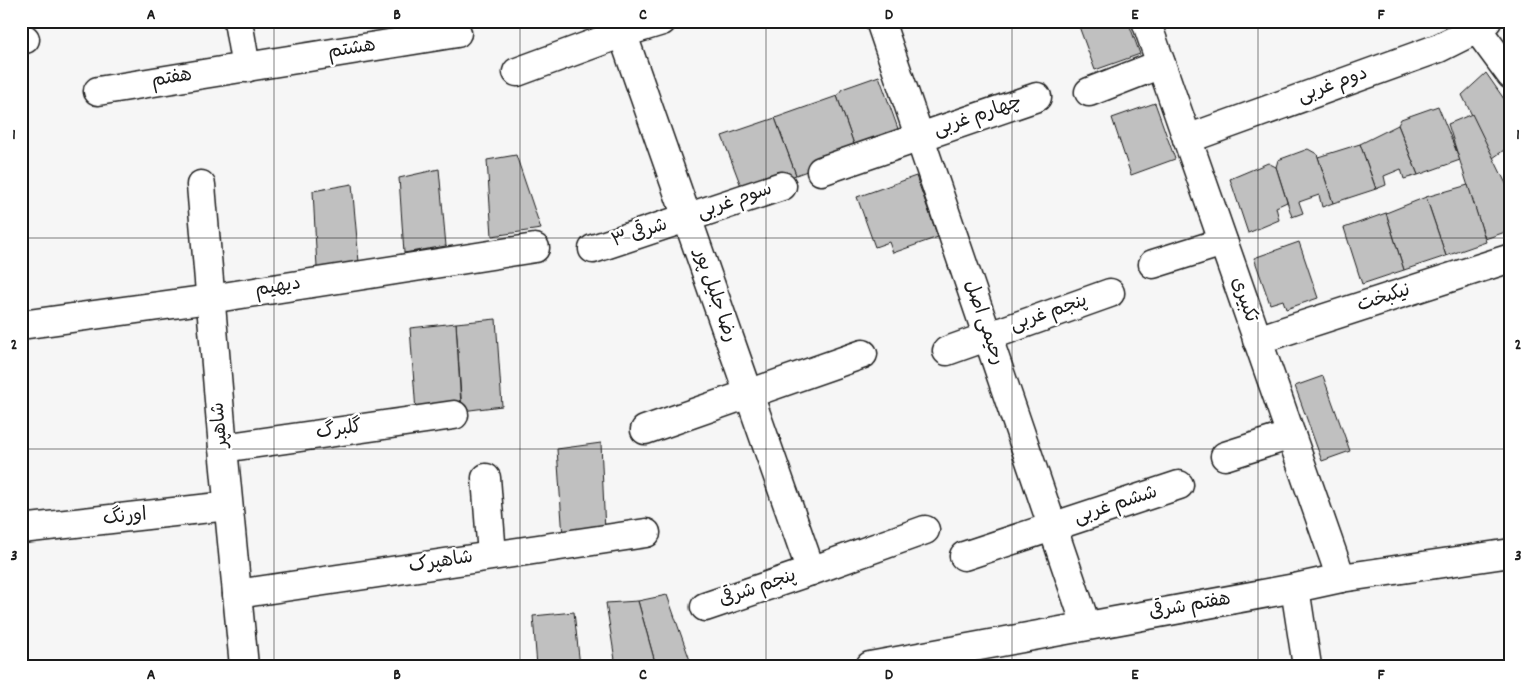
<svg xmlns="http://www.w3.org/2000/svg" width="1532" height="687" font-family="Dekko,'Playpen Sans Arabic',sans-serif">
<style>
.building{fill:#c0c0c0;stroke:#1c1c1c}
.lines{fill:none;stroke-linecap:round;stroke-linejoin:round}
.minor-casing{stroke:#1c1c1c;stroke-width:31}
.minor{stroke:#fff;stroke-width:28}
.grid{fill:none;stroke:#1c1c1c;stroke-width:1;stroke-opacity:0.55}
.labels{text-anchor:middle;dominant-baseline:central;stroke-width:5;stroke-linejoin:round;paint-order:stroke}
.street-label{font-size:19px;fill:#1c1c1c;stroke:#fff}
.neatline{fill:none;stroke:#1c1c1c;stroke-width:2}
.grid-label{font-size:16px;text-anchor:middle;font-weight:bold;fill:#1c1c1c}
</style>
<rect width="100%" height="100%" fill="#f6f6f6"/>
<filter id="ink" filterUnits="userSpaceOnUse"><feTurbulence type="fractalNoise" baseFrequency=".02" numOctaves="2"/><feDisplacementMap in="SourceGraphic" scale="10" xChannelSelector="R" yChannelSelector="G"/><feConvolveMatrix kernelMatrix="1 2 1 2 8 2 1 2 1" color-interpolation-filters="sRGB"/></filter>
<g filter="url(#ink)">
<!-- building -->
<g class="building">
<polygon points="1077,21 1128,21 1140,54 1095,70"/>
<polygon points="1486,73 1511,109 1511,145 1493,158 1462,95"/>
<polygon points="879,76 901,137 857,153 837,96 842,89"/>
<polygon points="837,96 857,153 796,175 775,118"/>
<polygon points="1155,103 1175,159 1131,175 1112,118"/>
<polygon points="1438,106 1460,160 1418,175 1398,125 1401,119"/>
<polygon points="1472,114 1511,194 1511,230 1485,239 1448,124"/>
<polygon points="775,118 796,175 744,194 722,136"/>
<polygon points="1398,125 1418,175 1404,179 1401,169 1384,176 1386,185 1376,189 1360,144"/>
<polygon points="1360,144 1376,189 1333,203 1318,157"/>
<polygon points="1308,149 1317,154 1333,203 1322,207 1319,195 1299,202 1303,213 1292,217 1276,167 1278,160"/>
<polygon points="516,155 541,229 492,236 487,160"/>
<polygon points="1268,163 1276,167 1287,202 1276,207 1279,220 1248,233 1230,179"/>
<polygon points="439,169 446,246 404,253 399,178"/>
<polygon points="916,176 938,237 893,253 889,242 875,247 857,197"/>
<polygon points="352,184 359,262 317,268 313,191"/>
<polygon points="1468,185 1486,242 1446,256 1426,197"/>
<polygon points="1426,197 1446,256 1404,270 1386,213"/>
<polygon points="1386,213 1404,270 1362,284 1344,228"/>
<polygon points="1299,242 1318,298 1286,309 1283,300 1270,304 1254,258"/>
<polygon points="496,319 502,406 462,411 456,323"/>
<polygon points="456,323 461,406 416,412 410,328"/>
<polygon points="1323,376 1350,451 1322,461 1295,386"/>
<polygon points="601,443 605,532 563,537 557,449"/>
<polygon points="667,595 692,666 656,666 638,601"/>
<polygon points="638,601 656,666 616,666 606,603"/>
<polygon points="574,612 580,666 537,666 533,616"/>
</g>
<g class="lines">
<!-- minor casing -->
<g class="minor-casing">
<g id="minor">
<polyline points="238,21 246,68"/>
<polyline points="618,21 811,571"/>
<polyline points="880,21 1086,625"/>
<polyline points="1146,21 1341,578"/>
<polyline points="1477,29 1511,75"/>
<polyline points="21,40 25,39"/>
<polyline points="517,72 623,33 662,21"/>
<polyline points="98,91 457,33"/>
<polyline points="1089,92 1161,64"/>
<polyline points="1187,139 1439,48 1477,29 1487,21"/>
<polyline points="821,171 1037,97"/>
<polyline points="201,185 223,448 244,666"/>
<polyline points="593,249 782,186"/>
<polyline points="1153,264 1223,242"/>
<polyline points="21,325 210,299 535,248"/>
<polyline points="1257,340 1511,258"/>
<polyline points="947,351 1110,293"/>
<polyline points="645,430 863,354"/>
<polyline points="223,448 454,415"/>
<polyline points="1225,456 1291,435"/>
<polyline points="486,478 492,555"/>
<polyline points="21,529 228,506"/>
<polyline points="964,556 1179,485"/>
<polyline points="1295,588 1307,666"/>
<polyline points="237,594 646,533"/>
<polyline points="705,607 811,571 925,530"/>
<polyline points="870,666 1295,588 1341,578 1511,553"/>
</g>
</g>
<!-- minor -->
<use href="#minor" class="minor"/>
</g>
</g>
<!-- grid -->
<path class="grid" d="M274,21V666M520,21V666M766,21V666M1012,21V666M1258,21V666M21,238H1511M21,449H1511"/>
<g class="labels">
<!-- street labels -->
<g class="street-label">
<text transform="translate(352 50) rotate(-9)">هشتم</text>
<text transform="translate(172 79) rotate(-9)">هفتم</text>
<text transform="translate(1333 86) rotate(-20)">دوم غربی</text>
<text transform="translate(978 117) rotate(-19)">چهارم غربی</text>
<text transform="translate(735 202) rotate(-19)">سوم غربی</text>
<text transform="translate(640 234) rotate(-18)">۳ شرقی</text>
<text transform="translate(278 288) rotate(-9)">دیهیم</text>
<text transform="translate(714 296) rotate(71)">رضا جلیل پور</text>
<text transform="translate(1384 299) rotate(-18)">نیکبخت</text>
<text transform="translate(1243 300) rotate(71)">تکبیری</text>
<text transform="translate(1049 314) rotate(-19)">پنجم غربی</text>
<text transform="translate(983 323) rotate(71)">رحیمی اصل</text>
<text transform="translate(221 425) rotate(-95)">شاهپر</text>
<text transform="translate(339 431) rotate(-8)">گلبرگ</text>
<text transform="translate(1116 506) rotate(-18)">ششم غربی</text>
<text transform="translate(125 518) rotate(-6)">اورنگ</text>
<text transform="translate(441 563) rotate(-9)">شاهپرک</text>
<text transform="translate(758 589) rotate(-19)">پنجم شرقی</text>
<text transform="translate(1190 607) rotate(-10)">هفتم شرقی</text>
</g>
</g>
<!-- margin -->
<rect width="1532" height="687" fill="none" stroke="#fff" stroke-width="55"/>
<rect x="28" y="28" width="1476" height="632" class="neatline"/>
<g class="grid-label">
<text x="151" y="19">A</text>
<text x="397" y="19">B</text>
<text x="643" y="19">C</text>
<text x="889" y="19">D</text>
<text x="1135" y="19">E</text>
<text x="1381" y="19">F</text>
<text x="14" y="139">1</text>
<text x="1518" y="139">1</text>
<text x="14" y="349">2</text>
<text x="1518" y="349">2</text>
<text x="14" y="560">3</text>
<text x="1518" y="560">3</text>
<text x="151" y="679">A</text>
<text x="397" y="679">B</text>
<text x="643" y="679">C</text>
<text x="889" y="679">D</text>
<text x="1135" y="679">E</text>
<text x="1381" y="679">F</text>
</g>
</svg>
